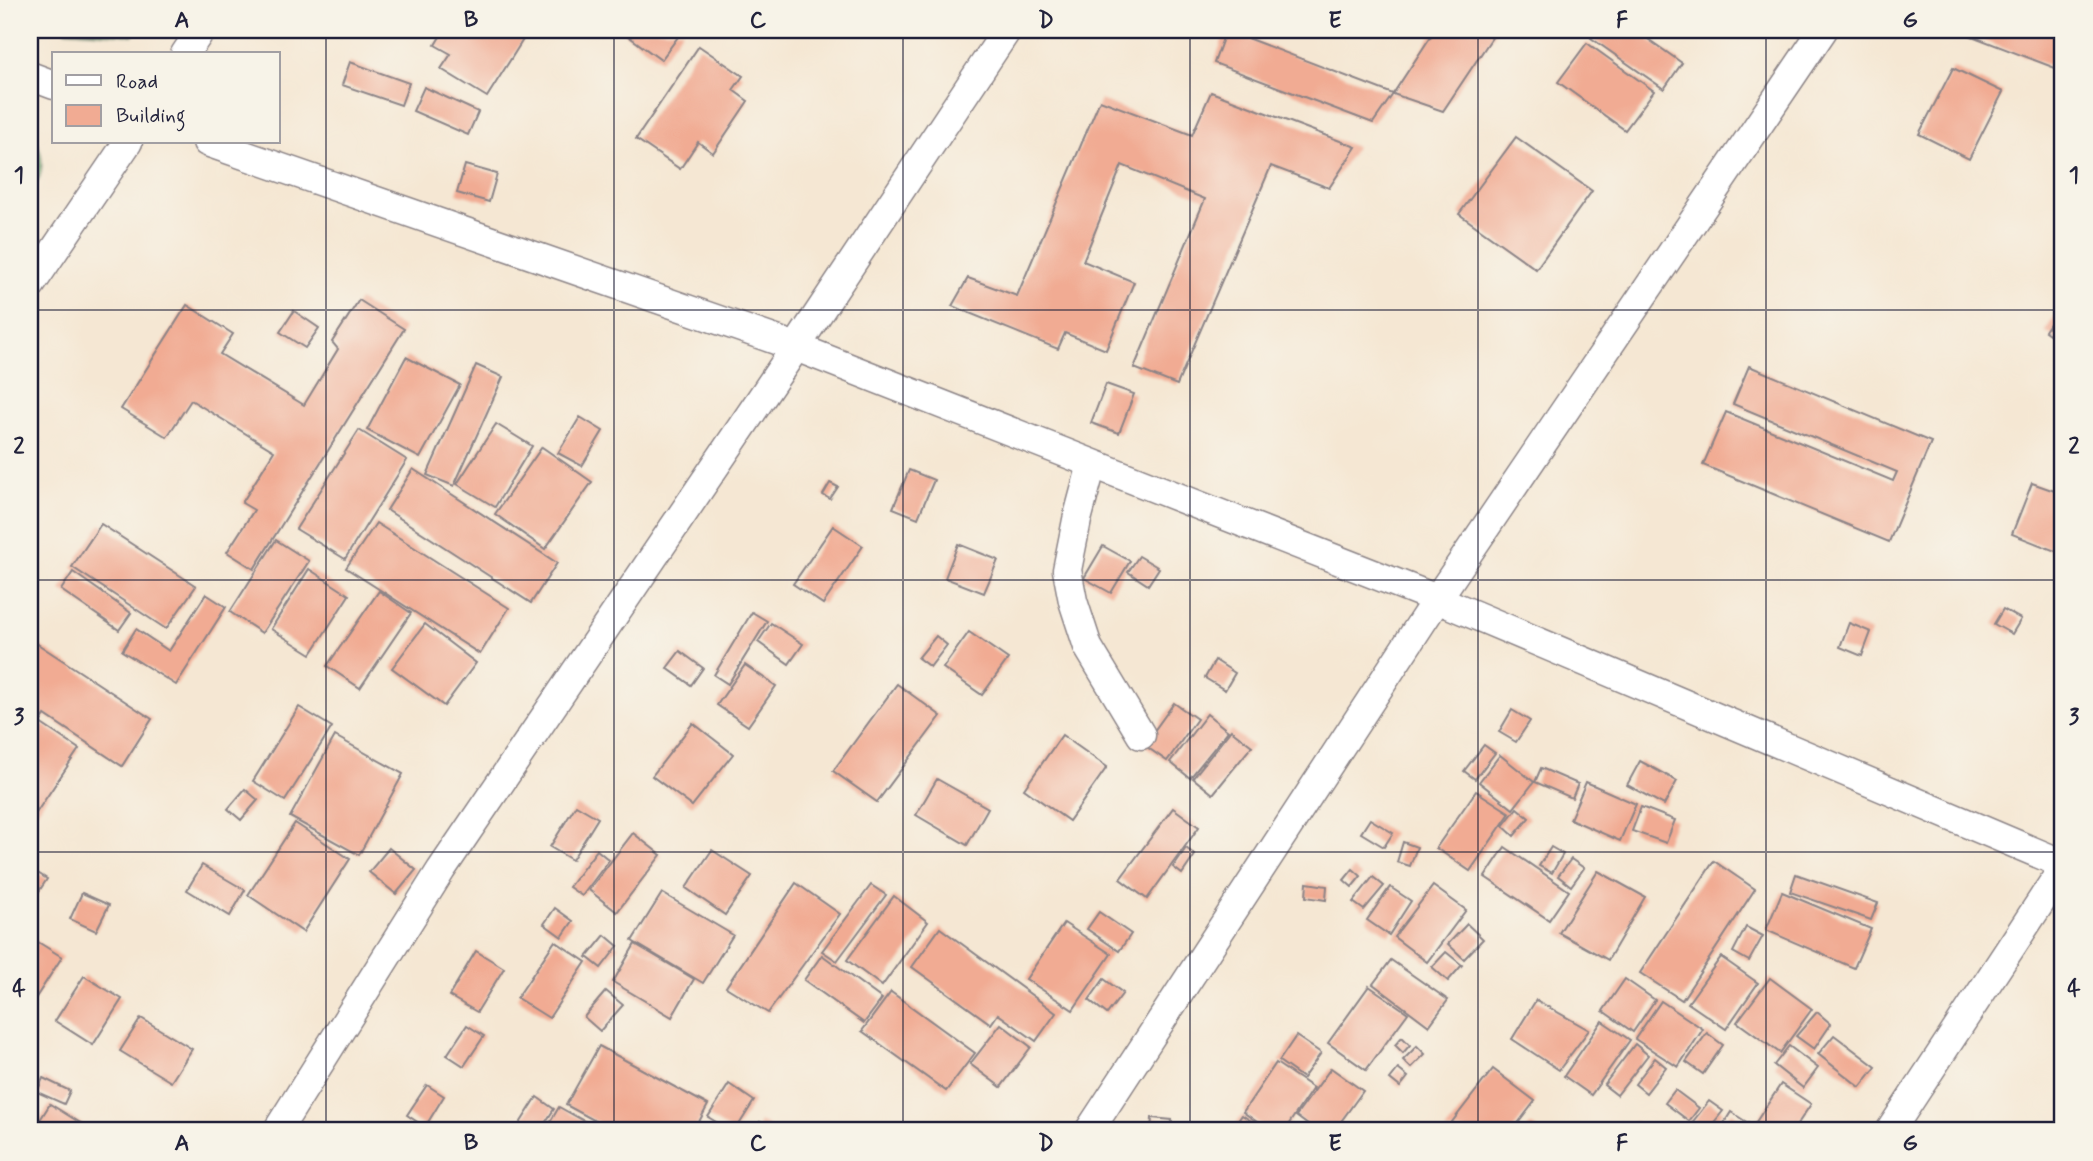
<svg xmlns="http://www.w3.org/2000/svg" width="2093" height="1161" font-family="Mynerve,sans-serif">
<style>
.green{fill:#8fcf86;stroke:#587860;stroke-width:2}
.building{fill:#f1ab93}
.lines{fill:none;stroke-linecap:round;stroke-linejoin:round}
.street-casing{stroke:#8c8487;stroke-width:31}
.street{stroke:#fff;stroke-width:28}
.grid{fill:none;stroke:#22223b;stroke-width:2;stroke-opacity:0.55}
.neatline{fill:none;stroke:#22223b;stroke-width:2.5}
.grid-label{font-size:23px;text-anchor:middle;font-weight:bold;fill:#22223b}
</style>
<rect width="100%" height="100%" fill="#f7f3e8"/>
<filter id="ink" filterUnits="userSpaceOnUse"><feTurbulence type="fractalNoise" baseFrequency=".0143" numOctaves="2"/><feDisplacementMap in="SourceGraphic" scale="14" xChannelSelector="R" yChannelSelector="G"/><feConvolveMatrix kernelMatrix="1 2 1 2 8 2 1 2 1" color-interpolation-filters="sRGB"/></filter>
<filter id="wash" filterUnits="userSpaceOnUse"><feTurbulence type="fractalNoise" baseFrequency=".00686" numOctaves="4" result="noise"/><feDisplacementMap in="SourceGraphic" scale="28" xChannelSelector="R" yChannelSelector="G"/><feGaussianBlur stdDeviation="1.57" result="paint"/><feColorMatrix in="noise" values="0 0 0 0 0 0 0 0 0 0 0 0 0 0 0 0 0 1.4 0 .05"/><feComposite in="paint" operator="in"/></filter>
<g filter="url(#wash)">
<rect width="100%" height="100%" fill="#f5e7d3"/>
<!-- green -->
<g class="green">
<polygon points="65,30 138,30 132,35"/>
<path d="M30,130C36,135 36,138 38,145C45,165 41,178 30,195Z"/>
</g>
<g id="blocks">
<!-- building -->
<g class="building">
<polygon points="444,30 529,30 487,97 441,69 451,54 435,45"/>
<polygon points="620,30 683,30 661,60"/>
<polygon points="1226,30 1393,94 1373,123 1214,63"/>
<polygon points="1435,30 1497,30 1443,111 1393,94"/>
<polygon points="1597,30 1635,30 1682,63 1664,89 1591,38"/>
<polygon points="1956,30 2063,30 2063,71"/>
<polygon points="1587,43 1654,91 1625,130 1558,82"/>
<polygon points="699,46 743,76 733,90 748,101 713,153 698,142 680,169 636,139"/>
<polygon points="350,62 409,83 401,105 342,85"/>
<polygon points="1953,68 2003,92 1969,159 1919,134"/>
<polygon points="424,87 478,112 468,135 413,111"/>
<polygon points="1211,92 1356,147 1329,188 1271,166 1177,385 1134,368 1205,199 1122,165 1083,261 1134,282 1106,350 1065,333 1058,349 952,306 968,278 1017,296 1100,100 1192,135"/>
<polygon points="1516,137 1592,191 1536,269 1459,214"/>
<polygon points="465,165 497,174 489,202 457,193"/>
<polygon points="359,300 404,329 254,569 227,552 254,510 242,503 274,451 191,400 167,437 121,409 187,305 233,334 220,354 304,405 338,349 332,342"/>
<polygon points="2063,304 2063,344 2045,331"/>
<polygon points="294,311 319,328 305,348 280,332"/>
<polygon points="406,357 460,385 420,458 367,430"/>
<polygon points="476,365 503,377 454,486 427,475"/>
<polygon points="1749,366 1931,442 1889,542 1703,465 1726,412 1893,481 1897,472 1733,404"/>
<polygon points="1106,384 1134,394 1119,433 1091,423"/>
<polygon points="580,417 603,431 582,466 558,453"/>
<polygon points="496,424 532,446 495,507 457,484"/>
<polygon points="359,430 407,460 345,559 296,529"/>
<polygon points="542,447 592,482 545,549 495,514"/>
<polygon points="413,469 557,563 531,603 387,510"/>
<polygon points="909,470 934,480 918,518 893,508"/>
<polygon points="830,483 838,487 830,499 823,495"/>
<polygon points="2032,483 2063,494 2063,554 2012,534"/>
<polygon points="376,523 509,608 480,654 346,568"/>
<polygon points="101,524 196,586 166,629 72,567"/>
<polygon points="833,526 863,546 823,604 793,584"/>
<polygon points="276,540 309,561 262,633 230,612"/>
<polygon points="958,544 998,560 984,593 945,578"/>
<polygon points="1103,546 1130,561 1111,593 1084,578"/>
<polygon points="1139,556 1159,568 1148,585 1128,572"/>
<polygon points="309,569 349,595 311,654 271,629"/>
<polygon points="73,572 131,613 119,630 61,590"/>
<polygon points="379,591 411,613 360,688 327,666"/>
<polygon points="206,594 226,607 176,685 122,651 136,629 169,651"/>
<polygon points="2003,609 2021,619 2012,634 1994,624"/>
<polygon points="752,612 767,621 728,684 714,675"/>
<polygon points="771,623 803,644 789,664 758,642"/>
<polygon points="1849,623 1871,632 1862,656 1840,647"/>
<polygon points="425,624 476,663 444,706 392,668"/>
<polygon points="969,632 1008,659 982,695 943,668"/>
<polygon points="936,636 947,645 930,667 918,658"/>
<polygon points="30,639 152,719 122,766 45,715 40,723 79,749 30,822"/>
<polygon points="680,651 703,668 691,685 667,668"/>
<polygon points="1215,660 1235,673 1225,690 1205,678"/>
<polygon points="745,665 776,686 748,726 717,705"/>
<polygon points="897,684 941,716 877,802 833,771"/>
<polygon points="1174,703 1197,719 1167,761 1144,745"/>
<polygon points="299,707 332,727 285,801 253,781"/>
<polygon points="1512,710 1530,721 1516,742 1499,732"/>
<polygon points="1207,714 1228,731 1190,778 1170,762"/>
<polygon points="693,723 733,754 692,806 652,776"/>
<polygon points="1231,730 1252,746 1213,794 1193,778"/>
<polygon points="1062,735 1107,767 1069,821 1024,789"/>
<polygon points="335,736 403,774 359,855 290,817"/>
<polygon points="1484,745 1495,753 1475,779 1464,771"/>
<polygon points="1500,755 1534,782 1513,809 1479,782"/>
<polygon points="1640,761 1677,781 1664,805 1627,785"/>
<polygon points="1541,768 1578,784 1572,798 1535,782"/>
<polygon points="937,779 988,808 967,845 916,815"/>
<polygon points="1586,782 1636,804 1620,841 1570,819"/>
<polygon points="245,789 258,800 241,820 228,809"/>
<polygon points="1476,791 1510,813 1470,871 1436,848"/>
<polygon points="576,805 598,818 572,860 550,847"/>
<polygon points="1641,807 1675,820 1666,843 1632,831"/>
<polygon points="1173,808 1199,827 1147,899 1120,879"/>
<polygon points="1517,808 1529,818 1514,836 1503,826"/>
<polygon points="1370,819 1393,833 1384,847 1361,833"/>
<polygon points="295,823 350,859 303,932 248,895"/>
<polygon points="633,833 661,855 617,912 589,890"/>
<polygon points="1403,842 1417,847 1410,866 1397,862"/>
<polygon points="1505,847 1569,891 1549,920 1485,877"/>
<polygon points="1551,847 1563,854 1552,873 1539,866"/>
<polygon points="389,848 416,870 396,894 369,872"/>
<polygon points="1186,848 1195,855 1182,874 1173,867"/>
<polygon points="597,850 609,860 582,896 569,887"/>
<polygon points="712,850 752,876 725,915 686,888"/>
<polygon points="1571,859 1584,868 1571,886 1558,876"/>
<polygon points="1714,861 1755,889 1682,1000 1640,973"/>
<polygon points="202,865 245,890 230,916 187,890"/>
<polygon points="30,868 47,879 30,905"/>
<polygon points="1353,869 1361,876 1352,887 1344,880"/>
<polygon points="1598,871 1645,897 1608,960 1559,933"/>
<polygon points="1796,874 1878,903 1871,920 1790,892"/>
<polygon points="1373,877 1384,886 1364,910 1353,902"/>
<polygon points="796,883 840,914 768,1013 726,987"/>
<polygon points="1307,883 1327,886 1326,900 1306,897"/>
<polygon points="871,885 886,895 837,961 822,951"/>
<polygon points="1433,886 1466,910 1427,962 1394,937"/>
<polygon points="1390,887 1411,901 1389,935 1367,920"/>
<polygon points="1782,892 1871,929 1854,968 1766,930"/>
<polygon points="82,893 109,905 96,931 70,919"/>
<polygon points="662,893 733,935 703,983 632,941"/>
<polygon points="894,896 928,922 882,986 847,960"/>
<polygon points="555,908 573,921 562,937 544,924"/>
<polygon points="1099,912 1131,934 1119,951 1087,929"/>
<polygon points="1064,923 1111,954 1073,1010 1026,979"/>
<polygon points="1467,924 1483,939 1464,959 1448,944"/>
<polygon points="1746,927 1763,936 1749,961 1733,952"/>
<polygon points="940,928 1056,1013 1036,1041 998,1014 991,1024 912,967"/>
<polygon points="605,935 618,946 601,968 587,957"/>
<polygon points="30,937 62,957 33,1002 30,1000"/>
<polygon points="555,941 586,962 549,1018 517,998"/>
<polygon points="635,944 694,979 672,1017 613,982"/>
<polygon points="476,951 504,968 477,1012 449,996"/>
<polygon points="1446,952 1462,965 1448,981 1432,967"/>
<polygon points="822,955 882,999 864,1023 804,980"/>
<polygon points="1721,957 1758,983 1726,1029 1688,1003"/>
<polygon points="1391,960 1448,1000 1429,1026 1373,984"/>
<polygon points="84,976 122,999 93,1045 55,1021"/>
<polygon points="1770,978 1812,1009 1780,1053 1737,1022"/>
<polygon points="1104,979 1123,993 1107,1014 1089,1000"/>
<polygon points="1625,979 1655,1000 1633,1032 1603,1011"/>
<polygon points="1369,986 1408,1013 1366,1070 1328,1043"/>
<polygon points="606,991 623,1005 600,1031 584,1017"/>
<polygon points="891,992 975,1053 946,1091 862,1031"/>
<polygon points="1536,1000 1589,1030 1559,1070 1512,1039"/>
<polygon points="1661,1001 1703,1029 1678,1067 1635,1039"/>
<polygon points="1817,1012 1831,1024 1814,1049 1796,1036"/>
<polygon points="141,1018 192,1049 171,1082 120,1051"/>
<polygon points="1602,1021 1630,1040 1591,1095 1564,1076"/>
<polygon points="1001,1024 1031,1047 1001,1087 970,1064"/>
<polygon points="467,1025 484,1036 464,1066 447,1055"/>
<polygon points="1707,1033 1723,1045 1703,1074 1686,1062"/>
<polygon points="1834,1035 1876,1067 1860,1087 1818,1054"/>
<polygon points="1296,1036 1321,1053 1303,1078 1279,1061"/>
<polygon points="1402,1037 1410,1045 1403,1053 1395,1045"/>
<polygon points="1635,1044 1648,1055 1617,1095 1604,1085"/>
<polygon points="599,1046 708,1105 694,1131 614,1131 566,1105"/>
<polygon points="1417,1046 1425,1054 1411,1068 1403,1060"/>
<polygon points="1789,1046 1818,1068 1803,1088 1774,1065"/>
<polygon points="1655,1058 1666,1067 1646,1093 1635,1084"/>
<polygon points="1276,1063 1313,1088 1284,1131 1270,1131 1243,1112"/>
<polygon points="1331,1068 1363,1091 1334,1131 1316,1131 1296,1116"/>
<polygon points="1398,1069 1408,1077 1400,1087 1390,1079"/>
<polygon points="1493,1069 1535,1101 1512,1131 1445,1131"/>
<polygon points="43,1078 70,1091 64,1104 37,1092"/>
<polygon points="729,1084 754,1101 735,1131 731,1131 708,1117"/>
<polygon points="1781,1084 1811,1104 1793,1131 1750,1131"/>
<polygon points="427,1085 444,1096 425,1127 407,1115"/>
<polygon points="1675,1090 1699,1108 1689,1121 1665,1103"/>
<polygon points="537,1097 554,1109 540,1131 523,1131 517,1128"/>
<polygon points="1709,1101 1723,1111 1707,1131 1700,1131 1691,1124"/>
<polygon points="50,1104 90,1129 88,1131 33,1131"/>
<polygon points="559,1107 602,1131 545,1131"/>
<polygon points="1731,1112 1751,1125 1747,1131 1719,1131"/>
<polygon points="1242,1115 1266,1131 1231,1131"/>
<polygon points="1152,1118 1172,1120 1171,1131 1151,1131"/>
<polygon points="1634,1121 1650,1131 1628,1131"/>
<polygon points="760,1122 777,1131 756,1131"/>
<polygon points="1530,1125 1540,1131 1526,1131"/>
</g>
</g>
</g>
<g filter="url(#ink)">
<use href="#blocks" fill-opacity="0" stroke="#8c8487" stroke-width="2"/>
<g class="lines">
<!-- street casing -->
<g class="street-casing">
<g id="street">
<polyline points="185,54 201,30"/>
<polyline points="30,76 54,85"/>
<polyline points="207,142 796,347 1437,599 2063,864"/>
<polyline points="30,286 128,142"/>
<polyline points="1092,464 1077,520 1067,570 1073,601 1088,647 1141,735"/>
<polyline points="277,1131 441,870 796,347 1007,30"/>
<polyline points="1089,1131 1437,599 1823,30"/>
<polyline points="1890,1131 2063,868"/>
</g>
</g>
<!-- street -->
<use href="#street" class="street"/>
</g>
</g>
<!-- grid -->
<path class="grid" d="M326,30V1131M614,30V1131M903,30V1131M1190,30V1131M1478,30V1131M1766,30V1131M30,310H2063M30,580H2063M30,852H2063"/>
<!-- margin -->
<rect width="2093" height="1161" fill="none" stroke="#f7f3e8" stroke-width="77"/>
<!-- legend -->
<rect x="52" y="52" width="228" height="91" fill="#f7f3e8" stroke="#a29fa3" stroke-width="2"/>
<rect x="66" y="75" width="35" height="10" fill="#ffffff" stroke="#a29fa3" stroke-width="2"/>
<text x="116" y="88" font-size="21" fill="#22223b">Road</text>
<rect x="66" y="105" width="35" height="21" fill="#f1ab93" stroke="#a29fa3" stroke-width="2"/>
<text x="116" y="122" font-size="21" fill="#22223b">Building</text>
<rect x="38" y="38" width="2016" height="1084" class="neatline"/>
<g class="grid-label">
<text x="182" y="27">A</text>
<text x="471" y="27">B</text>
<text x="758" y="27">C</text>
<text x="1046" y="27">D</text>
<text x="1335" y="27">E</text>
<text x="1622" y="27">F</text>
<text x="1910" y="27">G</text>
<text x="19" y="182">1</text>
<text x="2074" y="182">1</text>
<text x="19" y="453">2</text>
<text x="2074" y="453">2</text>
<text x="19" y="724">3</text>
<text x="2074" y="724">3</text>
<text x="19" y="995">4</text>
<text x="2074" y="995">4</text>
<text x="182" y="1150">A</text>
<text x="471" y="1150">B</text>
<text x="758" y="1150">C</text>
<text x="1046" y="1150">D</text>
<text x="1335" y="1150">E</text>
<text x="1622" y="1150">F</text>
<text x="1910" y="1150">G</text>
</g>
</svg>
